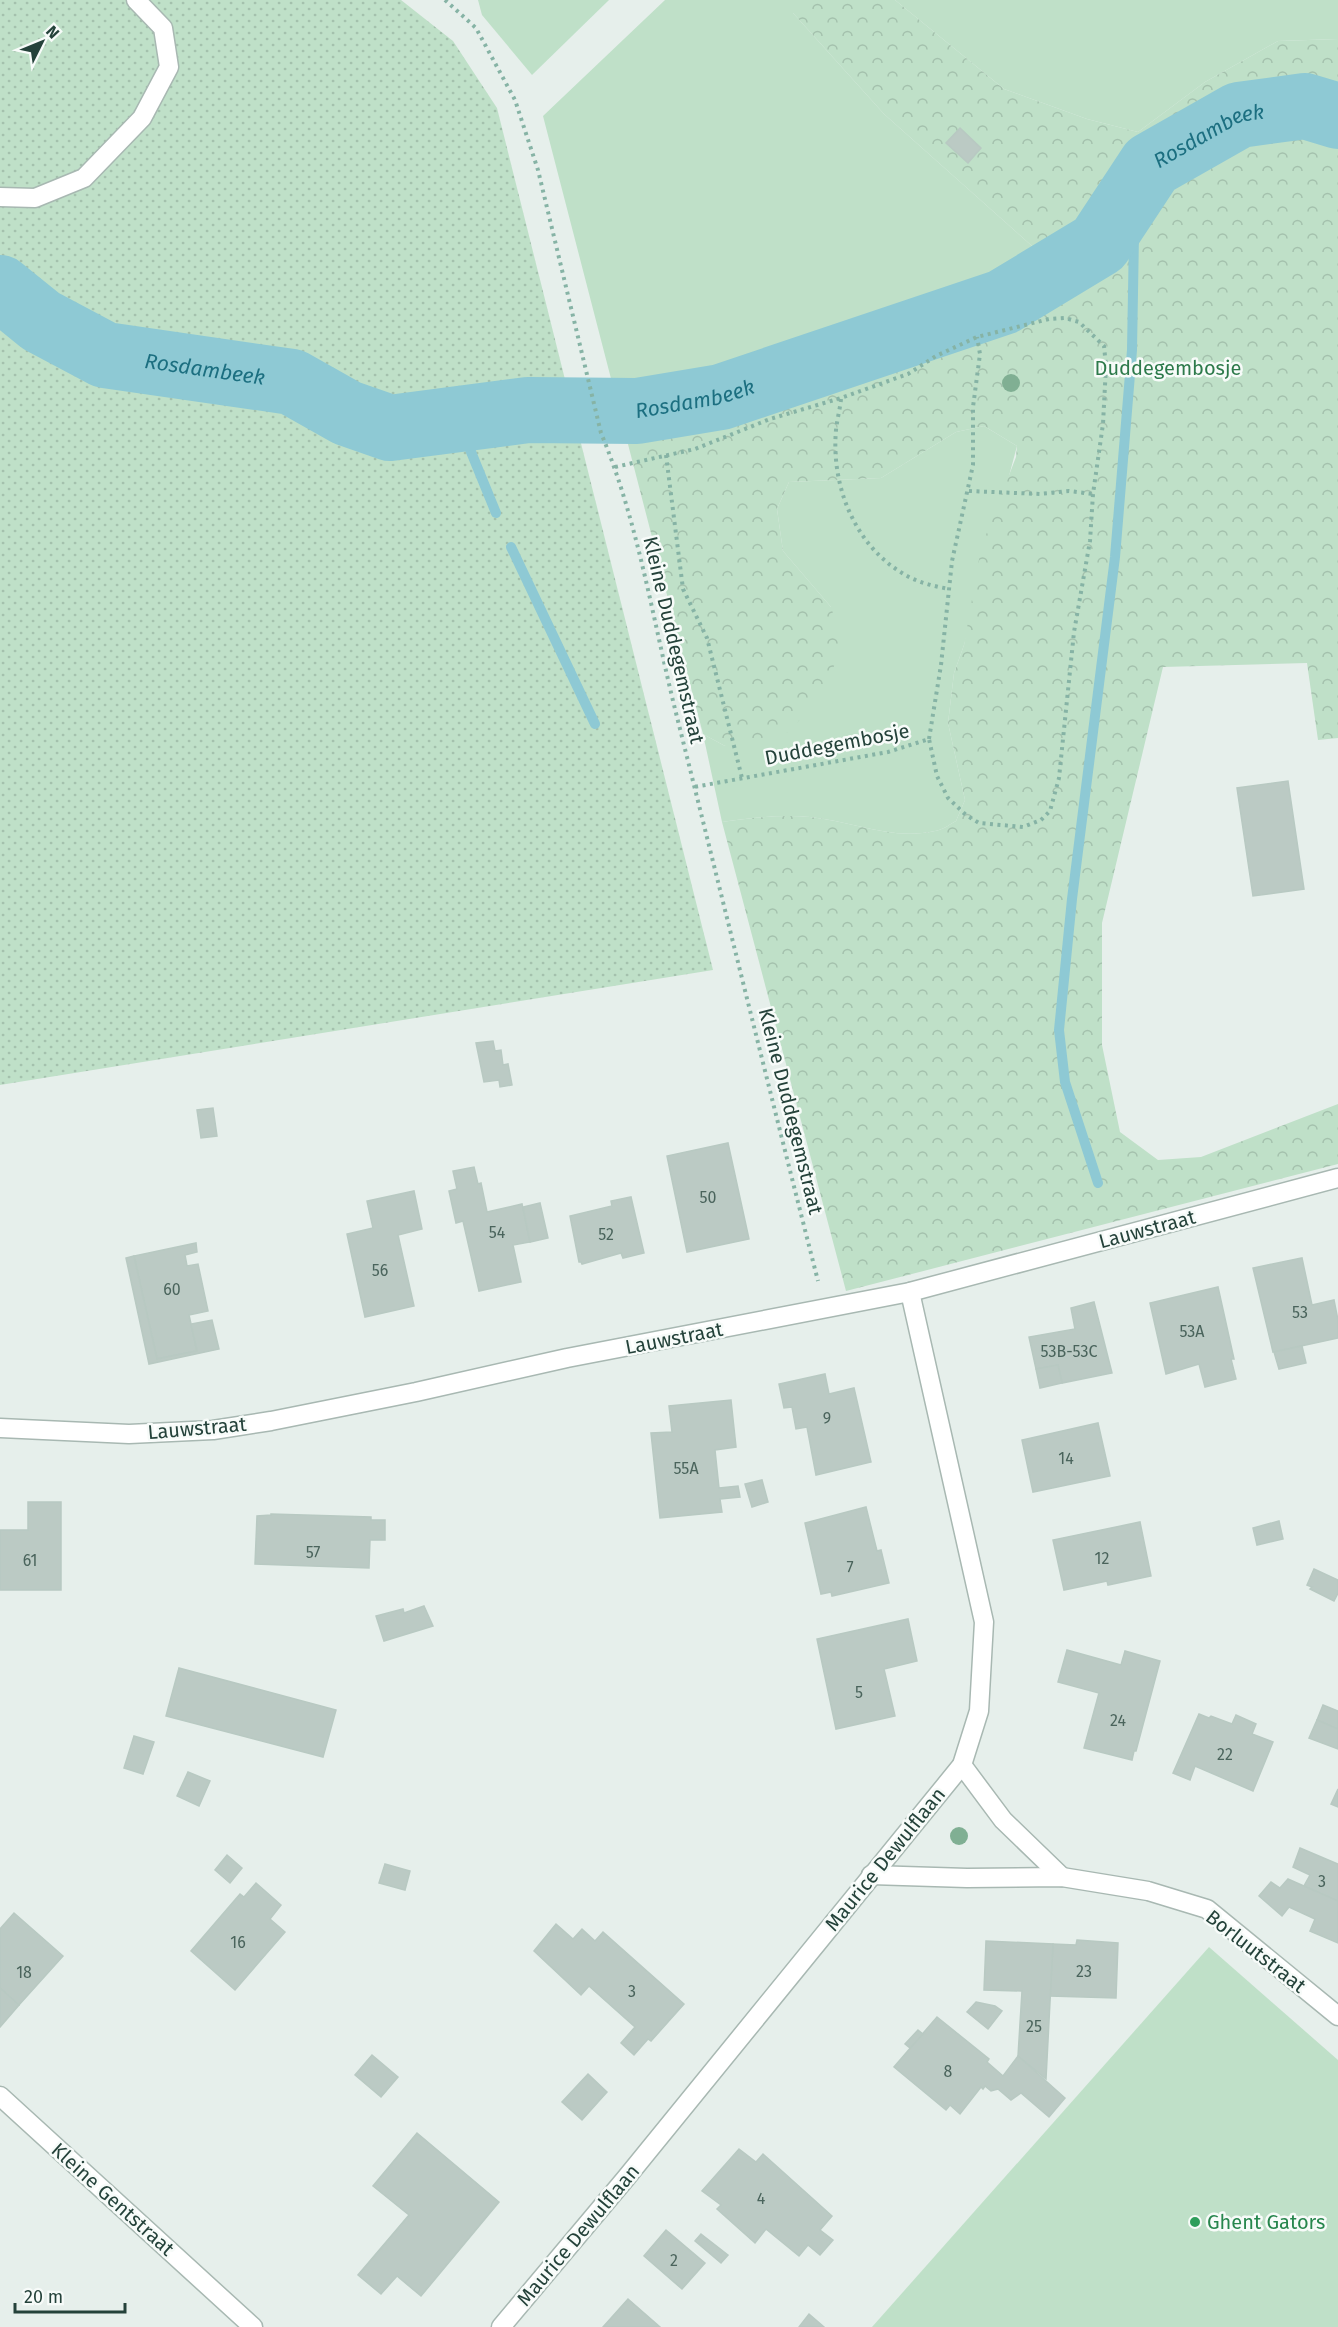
<svg xmlns="http://www.w3.org/2000/svg" width="1338" height="2327" font-family="'Fira Sans',sans-serif">
<style>
.green{fill:#bfe0c8}
.forest{fill:url(#forest-crowns)}
.park{fill:url(#park-dots)}
.lines{fill:none;stroke-linecap:round;stroke-linejoin:round}
.stream{stroke:#8ec9d4;stroke-width:10}
.river{stroke:#8ec9d4;stroke-width:66}
.building{fill:#bbcac4;stroke:#b8c9c2;stroke-width:1.5}
.service-casing{stroke:#a8b8b2;stroke-width:21}
.minor-casing{stroke:#a8b8b2;stroke-width:21}
.path{stroke:#86b3a5;stroke-width:4;stroke-dasharray:3 4.5;stroke-linecap:butt}
.service{stroke:#fff;stroke-width:18}
.minor{stroke:#fff;stroke-width:18}
.tree{fill:#80af93}
.leisure-dot{fill:#2e9e5b;stroke:#f7fbf9;stroke-width:2}
.labels{text-anchor:middle;dominant-baseline:central;stroke-width:5;stroke-linejoin:round;paint-order:stroke}
.number-label{font-size:16px;fill:#4a645c}
.park-label{font-size:20px;fill:#2d7a4b;stroke:#f7fbf9}
.street-label{font-size:20px;fill:#24423a;stroke:#f7fbf9}
.leisure-label{font-size:20px;fill:#27864d;stroke:#f7fbf9;text-anchor:start}
.water-label{font-size:21px;font-style:italic;fill:#1c6f80;stroke:#f7fbf9}
</style>
<defs>
<pattern id="forest-crowns" width="20" height="18" patternUnits="userSpaceOnUse" patternTransform="scale(1.5)"><rect width="20" height="18" fill="#bfe0c8"/><path d="M2 6a3 3 0 1 1 6 0M12 15a3 3 0 1 1 6 0" fill="none" stroke="#a4c1ad"/></pattern>
<pattern id="park-dots" width="8" height="8" patternUnits="userSpaceOnUse" patternTransform="scale(1.5)"><rect width="8" height="8" fill="#bfe0c8"/><path d="M2 2h.1M6 6h.1" fill="none" stroke="#a4c1ad" stroke-width="1.8" stroke-linecap="round"/></pattern>
</defs>
<rect width="100%" height="100%" fill="#e6efeb"/>
<!-- green -->
<g class="green">
<polygon points="478,0 609,0 532,75 482,15"/>
<polygon points="665,0 793,0 793,13 884,114 1041,254 993,276 783,355 615,394 543,116"/>
<polygon points="895,0 1338,0 1338,39 1278,41 1205,82 1138,132 1087,119 1004,89"/>
<path d="M984,426L1017,446L964,645L954,673L948,723L965,800L956,821C949,825 942,830 935,831C892,841 852,821 810,817C781,814 751,818 722,822L703,734L725,746L831,607L783,551L777,509L789,482L881,478L956,432Z"/>
<polygon points="1209,1947 1338,2060 1338,2327 872,2327"/>
</g>
<!-- forest -->
<path class="forest" d="M793,0H895L1004,89L1087,119L1138,132L1205,82L1278,41L1338,39V738L1318,740L1307,663L1163,667L1102,923V1045L1120,1132L1158,1160L1201,1157L1338,1104V1164L846,1291L722,822C751,818 781,814 810,817C852,821 892,841 935,831C942,830 949,825 956,821L965,800L948,723L954,673L964,645L981,548L1016,457L1017,446L984,426L956,432L881,478L789,482L777,509L783,551L831,607L843,645L822,694L789,732L725,746L703,734L615,394L783,355L993,276L1041,254L884,114L793,13Z"/>
<!-- park -->
<polygon class="park" points="0,0 401,0 453,41 497,108 713,970 0,1085"/>
<g class="lines">
<!-- stream -->
<g class="stream">
<polyline points="458,420 496,513"/>
<polyline points="511,547 595,724"/>
<polyline points="1098,1183 1065,1082 1059,1030 1072,899 1115,557 1132,350 1134,235 1124,206"/>
</g>
<!-- river -->
<path class="river" id="s1" d="M0,288L41,321L105,355L292,382L347,413L390,428L528,410L637,411L721,397L1003,302L1099,244L1151,165L1239,115L1305,106L1338,116"/>
</g>
<!-- building -->
<g class="building">
<polygon points="960,128 981,148 968,163 946,143"/>
<polygon points="1288,781 1304,889 1253,896 1237,788"/>
<polygon points="493,1041 495,1051 501,1050 503,1065 508,1064 512,1085 500,1087 499,1080 484,1082 476,1043"/>
<polygon points="213,1108 217,1136 201,1138 197,1110"/>
<polygon points="728,1143 749,1239 687,1252 667,1156"/>
<polygon points="474,1167 478,1184 481,1183 487,1212 522,1204 530,1242 513,1245 521,1282 479,1291 463,1221 456,1223 449,1191 457,1189 453,1171"/>
<polygon points="414,1191 422,1229 398,1235 414,1306 365,1317 347,1234 373,1228 367,1201"/>
<polygon points="631,1197 644,1253 623,1258 621,1253 582,1264 581,1262 579,1262 570,1216 612,1206 611,1201"/>
<polygon points="540,1203 548,1238 530,1242 523,1207"/>
<polygon points="196,1243 197,1252 185,1255 187,1266 198,1264 208,1311 189,1315 197,1351 157,1359 134,1256"/>
<polygon points="134,1256 157,1359 197,1351 191,1324 212,1320 219,1349 149,1364 126,1258"/>
<polygon points="1302,1258 1312,1305 1334,1300 1338,1320 1338,1338 1273,1352 1253,1268"/>
<polygon points="1218,1287 1234,1359 1231,1359 1236,1379 1205,1387 1199,1364 1166,1374 1150,1303"/>
<polygon points="1094,1302 1112,1373 1062,1383 1058,1365 1036,1369 1029,1337 1075,1329 1071,1308"/>
<polygon points="1302,1346 1306,1363 1279,1369 1274,1352"/>
<polygon points="1058,1365 1062,1383 1040,1388 1036,1369"/>
<polygon points="825,1374 829,1394 854,1388 871,1462 816,1475 807,1427 796,1429 792,1407 784,1408 779,1384"/>
<polygon points="731,1400 736,1447 715,1450 719,1488 738,1486 740,1497 720,1499 722,1512 660,1518 651,1433 672,1432 669,1406"/>
<polygon points="1098,1423 1110,1476 1033,1492 1022,1440"/>
<polygon points="762,1480 768,1502 752,1507 745,1484"/>
<polygon points="28,1502 61,1502 61,1590 0,1590 0,1530 28,1530"/>
<polygon points="866,1507 877,1551 881,1550 889,1583 832,1596 831,1592 821,1594 805,1523"/>
<polygon points="271,1514 371,1517 371,1520 385,1520 385,1540 370,1540 369,1568 255,1564 257,1516 271,1515"/>
<polygon points="1279,1521 1283,1539 1257,1545 1253,1528"/>
<polygon points="1140,1522 1151,1576 1108,1585 1107,1581 1064,1590 1053,1540"/>
<polygon points="1314,1569 1338,1580 1338,1593 1334,1601 1310,1589 1312,1587 1307,1585"/>
<polygon points="424,1606 433,1626 384,1641 376,1616 403,1609 404,1613"/>
<polygon points="908,1619 917,1661 884,1669 895,1716 836,1729 817,1639"/>
<polygon points="1067,1650 1121,1665 1125,1651 1160,1661 1136,1751 1134,1751 1132,1760 1084,1748 1099,1693 1058,1682"/>
<polygon points="179,1668 336,1710 323,1757 166,1716"/>
<polygon points="1323,1705 1338,1711 1338,1729 1317,1720"/>
<polygon points="1199,1714 1209,1718 1211,1716 1232,1724 1236,1715 1256,1724 1252,1734 1273,1742 1253,1791 1195,1766 1190,1780 1173,1773"/>
<polygon points="1317,1720 1338,1729 1338,1749 1309,1738"/>
<polygon points="134,1736 154,1742 143,1774 124,1768"/>
<polygon points="188,1772 210,1781 199,1806 177,1796"/>
<polygon points="1338,1789 1338,1807 1331,1804"/>
<polygon points="1300,1848 1338,1864 1338,1901 1304,1886 1310,1875 1293,1867"/>
<polygon points="227,1855 242,1868 230,1883 215,1870"/>
<polygon points="385,1864 410,1871 405,1890 379,1883"/>
<polygon points="1288,1879 1338,1901 1338,1943 1310,1931 1315,1919 1289,1907 1282,1916 1259,1896 1271,1882 1280,1888"/>
<polygon points="256,1883 281,1905 270,1919 285,1932 235,1990 191,1951 240,1894 244,1897"/>
<polygon points="14,1913 63,1956 19,2005 0,1988 0,1929"/>
<polygon points="556,1924 573,1939 582,1929 595,1941 603,1932 684,2004 651,2041 648,2039 634,2055 621,2043 635,2027 589,1986 581,1995 534,1951"/>
<polygon points="1077,1940 1118,1943 1116,1998 1050,1996 1053,1944 1076,1945"/>
<polygon points="986,1941 1053,1944 1046,2079 1018,2056 1022,1991 984,1990"/>
<polygon points="0,1988 19,2005 0,2027"/>
<polygon points="976,2002 995,2006 1002,2011 988,2029 967,2012"/>
<polygon points="937,2017 989,2059 987,2062 1003,2076 1018,2056 1065,2098 1049,2117 1021,2093 1011,2100 998,2089 991,2091 985,2086 983,2089 981,2087 960,2114 950,2105 946,2110 894,2067"/>
<polygon points="918,2030 923,2034 910,2048 905,2044"/>
<polygon points="372,2055 398,2077 381,2097 355,2075"/>
<polygon points="588,2074 607,2092 582,2120 562,2102"/>
<polygon points="417,2133 499,2202 421,2296 397,2276 381,2294 358,2275 409,2215 373,2186"/>
<polygon points="739,2149 756,2162 763,2154 832,2216 820,2230 833,2240 820,2255 808,2245 799,2256 766,2229 755,2243 717,2209 721,2205 702,2191"/>
<polygon points="666,2230 705,2263 682,2289 644,2256"/>
<polygon points="701,2234 728,2255 721,2263 695,2241"/>
<polygon points="628,2299 660,2327 603,2327"/>
<polygon points="809,2314 824,2327 799,2327"/>
</g>
<g class="lines">
<!-- service casing -->
<g class="service-casing">
<polyline id="service" points="0,197 35,198 84,178 142,118 169,67 163,28 136,0"/>
</g>
<!-- minor casing -->
<g class="minor-casing">
<g id="minor">
<polyline points="0,1428 129,1434 213,1430 271,1421 416,1392 567,1358 910,1292 1338,1178"/>
<polyline points="962,1765 1003,1820 1062,1877"/>
<polyline points="871,1875 967,1878 1062,1877 1148,1891 1207,1909 1338,2016"/>
<polyline points="0,2096 253,2327"/>
<polyline points="501,2327 626,2178 962,1765 979,1711 984,1622 910,1292"/>
</g>
</g>
<!-- path -->
<g class="path">
<path d="M445,0L476,28L515,100L538,170L601,433C639,524 653,622 677,717C724,905 770,1093 818,1281"/>
<path d="M841,399C840,409 837,420 836,430C831,485 854,544 902,573C916,582 933,586 949,589"/>
<polyline points="666,455 683,589 707,638 742,778"/>
<polyline points="615,467 695,449 770,419 841,398 908,374 936,356 977,337 1049,319 1065,318 1079,322 1104,346 1106,366 1103,424 1093,494 1090,541 1074,632 1059,778 1050,811 1041,820 1023,827 979,823 966,815 948,798 937,776 929,739 888,752 694,787"/>
<polyline points="969,491 1040,494 1069,491 1093,494"/>
<polyline points="929,739 941,665 952,561 973,465 973,407 980,354 977,337"/>
</g>
<!-- service -->
<use href="#service" class="service"/>
<!-- minor -->
<use href="#minor" class="minor"/>
</g>
<!-- trees -->
<g class="tree">
<circle cx="1011" cy="383" r="9"/>
<circle cx="959" cy="1836" r="9"/>
</g>
<!-- markers -->
<circle class="leisure-dot" cx="1195" cy="2222" r="6"/>
<g class="labels">
<!-- number labels -->
<g class="number-label">
<text x="708" y="1197">50</text>
<text x="497" y="1232">54</text>
<text x="606" y="1234">52</text>
<text x="380" y="1270">56</text>
<text x="172" y="1289">60</text>
<text x="1300" y="1312">53</text>
<text x="1192" y="1331">53A</text>
<text x="1069" y="1351">53B-53C</text>
<text x="827" y="1418">9</text>
<text x="1066" y="1458">14</text>
<text x="686" y="1468">55A</text>
<text x="313" y="1552">57</text>
<text x="1102" y="1558">12</text>
<text x="30" y="1560">61</text>
<text x="850" y="1567">7</text>
<text x="859" y="1692">5</text>
<text x="1118" y="1720">24</text>
<text x="1225" y="1754">22</text>
<text x="1322" y="1881">3</text>
<text x="238" y="1942">16</text>
<text x="1084" y="1971">23</text>
<text x="24" y="1972">18</text>
<text x="632" y="1991">3</text>
<text x="1034" y="2026">25</text>
<text x="948" y="2071">8</text>
<text x="761" y="2198">4</text>
<text x="674" y="2260">2</text>
</g>
<!-- park labels -->
<g class="park-label">
<text x="1168" y="368">Duddegembosje</text>
</g>
<!-- street labels -->
<g class="street-label">
<text transform="translate(674 640) rotate(77)">Kleine Duddegemstraat</text>
<text transform="translate(837 744) rotate(-11)">Duddegembosje</text>
<text transform="translate(791 1111) rotate(76)">Kleine Duddegemstraat</text>
<text transform="translate(1147 1229) rotate(-15)">Lauwstraat</text>
<text transform="translate(674 1338) rotate(-11)">Lauwstraat</text>
<text transform="translate(197 1428) rotate(-5)">Lauwstraat</text>
<text transform="translate(885 1859) rotate(-51)">Maurice Dewulflaan</text>
<text transform="translate(1256 1951) rotate(38)">Borluutstraat</text>
<text transform="translate(113 2199) rotate(42)">Kleine Gentstraat</text>
<text transform="translate(578 2235) rotate(-50)">Maurice Dewulflaan</text>
</g>
<!-- leisure labels -->
<g class="leisure-label">
<text x="1207" y="2222">Ghent Gators</text>
</g>
<!-- water labels -->
<g class="water-label">
<text stroke="none"><textPath href="#s1" startOffset="1326">Rosdambeek</textPath></text>
<text stroke="none"><textPath href="#s1" startOffset="226">Rosdambeek</textPath></text>
<text stroke="none"><textPath href="#s1" startOffset="730">Rosdambeek</textPath></text>
</g>
</g>
<!-- north arrow -->
<g transform="translate(42 42) rotate(47)" stroke="#f7fbf9" stroke-width="4.5" paint-order="stroke">
<path d="M0-4.5L10 22L0 15L-10 22Z" fill="#24423a"/>
<text y="-9" font-size="16" font-weight="bold" text-anchor="middle" fill="#24423a">N</text>
</g>
<!-- scale -->
<path d="M15 2303v9h110v-9" fill="none" stroke="#24423a" stroke-width="3"/>
<text x="24" y="2303" font-size="18" fill="#24423a" stroke="#f7fbf9" stroke-width="4.5" paint-order="stroke">20 m</text>
</svg>
